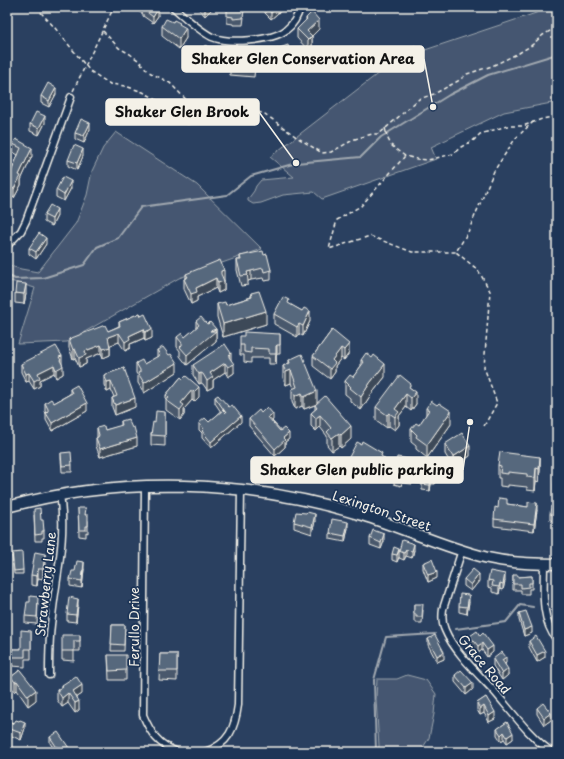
<svg xmlns="http://www.w3.org/2000/svg" width="564" height="759" font-family="'Playpen Sans',sans-serif">
<style>
.green{fill:#445771;stroke:#9ca4ac}
.lines{fill:none;stroke-linecap:round;stroke-linejoin:round}
.stream{stroke:#a1a8b0;stroke-width:2}
.minor-casing{stroke:#f4f1e8;stroke-width:9}
.primary-casing{stroke:#f4f1e8;stroke-width:13}
.path{stroke:#f4f1e8;stroke-width:1.5;stroke-dasharray:4 3;stroke-linecap:butt}
.minor{stroke:#1d3557;stroke-width:6}
.primary{stroke:#1d3557;stroke-width:10}
.path-bridge{stroke:#f4f1e8;stroke-width:1.5;stroke-dasharray:4 3;stroke-linecap:butt}
.wall{fill:#4a596c;stroke:#f4f1e8}
.shaded-wall{fill:#3c4858;stroke:#f4f1e8}
.building{fill:#56677d;stroke:#f4f1e8}
.labels{text-anchor:middle;dominant-baseline:central;stroke-width:3.5;stroke-linejoin:round;paint-order:stroke}
.street-label{font-size:13px;fill:#f4f1e8;stroke:#1d3557}
.leader{fill:none;stroke:#f4f1e8;stroke-width:1.5}
.callout-dot{fill:#f4f1e8;stroke:#1d3557;stroke-width:1.5}
.callout{fill:#f4f1e8;stroke:#f4f1e8;stroke-width:1.5}
.callout-label{font-size:14px;text-anchor:middle;font-weight:bold;fill:#111}
</style>
<rect width="100%" height="100%" fill="#2a4060"/>
<filter id="ink" filterUnits="userSpaceOnUse"><feTurbulence type="fractalNoise" baseFrequency=".025" numOctaves="2"/><feDisplacementMap in="SourceGraphic" scale="8" xChannelSelector="R" yChannelSelector="G"/><feConvolveMatrix kernelMatrix="1 2 1 2 8 2 1 2 1" color-interpolation-filters="sRGB"/></filter>
<g filter="url(#ink)">
<!-- green -->
<g class="green">
<polygon points="547,7 557,7 557,102 504,112 431,147 436,159 322,199 314,192 283,195 261,203 253,204 248,201 248,199 254,191 256,186 261,180 294,177 270,157 415,45 416,53 536,13"/>
<polygon points="116,132 197,185 262,249 179,278 67,342 18,344 35,288 7,280 7,265 21,269 38,272 76,223 87,195 92,171 103,148"/>
<polygon points="407,675 426,680 436,694 434,714 429,738 420,752 377,752 379,746 376,699 377,679 397,679"/>
</g>
<g class="lines">
<!-- stream -->
<g class="stream">
<polyline points="7,275 15,279 43,278 84,265 97,247 118,238 141,207 227,195 251,176 296,163 361,157 381,137 449,95 488,75 557,54"/>
<polyline points="456,629 506,622 520,605 533,607"/>
<polyline points="376,752 374,680 386,637 435,634"/>
</g>
<!-- minor casing -->
<g class="minor-casing">
<g id="minor">
<path d="M173,7C185,17 198,30 212,37C228,44 272,41 286,30C294,24 298,16 300,7"/>
<polyline points="7,246 21,231 26,221 71,97"/>
<path d="M145,486L143,715C151,734 158,744 177,752"/>
<path d="M462,550L443,609C442,616 442,624 445,630C453,650 478,674 493,690C509,708 532,740 552,752"/>
<path d="M544,564C544,589 540,619 557,640"/>
<path d="M49,675C49,655 49,636 52,617C56,577 67,536 60,495"/>
<path d="M205,752C229,744 235,728 238,705L241,490"/>
</g>
</g>
<!-- primary casing -->
<g class="primary-casing">
<path id="primary" d="M7,507C123,475 247,480 362,515C404,528 445,548 488,558C510,563 534,564 557,564"/>
</g>
<!-- path -->
<g class="path">
<polyline points="36,7 55,28 90,71 110,84 125,86 143,92 154,98 182,122 188,124 194,121 197,116 197,111 170,83 149,72 138,60 130,54 119,48 103,31"/>
<polyline points="73,91 114,7"/>
<polyline points="197,116 206,112 216,111 226,107 248,109 265,114 295,136 322,153 331,152 355,139 372,134 379,134 419,99 434,94 458,81 467,74 492,66 519,53 532,45 543,35 557,27"/>
<polyline points="386,132 387,137 391,145 398,151 405,156 417,159 428,160 453,154 461,147 474,140 480,134 507,126 523,126 542,119 557,116"/>
<polyline points="405,156 361,206 337,220 329,249 370,236 412,252 456,252"/>
<polyline points="484,426 497,403 484,367 490,291 478,270 456,252 468,232 494,171 515,139 534,121"/>
</g>
<!-- minor -->
<use href="#minor" class="minor"/>
<!-- primary -->
<use href="#primary" class="primary"/>
<!-- path-bridge -->
<polyline class="path-bridge" points="385,128 386,132"/>
</g>
<!-- wall -->
<g class="wall">
<polygon points="138,7 155,7 158,16 153,23 143,16 143,14 138,11"/>
<polygon points="197,7 213,7 213,8 205,16"/>
<polygon points="265,7 284,7 284,8 271,19 265,13"/>
<polygon points="227,16 244,17 243,25 233,25 233,24 227,23"/>
<polygon points="306,18 319,29 312,36 312,46 308,50 297,38 297,29 306,20"/>
<polygon points="173,22 180,25 186,38 179,49 162,36 162,26"/>
<polygon points="211,50 217,59 211,70 207,68 206,70 201,68 201,55"/>
<polygon points="268,52 290,59 270,65 268,58"/>
<polygon points="230,66 255,67 254,77 230,75"/>
<polygon points="56,94 49,107 41,103 41,96"/>
<polygon points="45,123 39,135 30,131 30,124"/>
<polygon points="90,129 84,143 75,139 75,133"/>
<polygon points="16,139 32,156 21,180 21,185 14,198 7,194 7,182 18,155 13,152 13,144"/>
<polygon points="83,156 77,170 68,166 68,160"/>
<polygon points="71,188 64,201 56,197 56,190"/>
<polygon points="44,215 57,216 52,226 44,222"/>
<polygon points="46,244 36,259 29,254 29,248"/>
<polygon points="264,255 271,270 271,280 264,281 263,278 251,280 248,281 248,285 241,286 237,270 237,260 240,260 240,256"/>
<polygon points="186,274 224,280 224,290 218,293 216,288 197,297 197,301 191,304 184,289 184,279 186,278"/>
<polygon points="15,293 26,294 24,304 15,303"/>
<polygon points="251,293 266,324 223,337 217,317 217,304 226,305 251,297"/>
<polygon points="289,304 302,311 310,321 303,336 299,334 297,337 274,324 274,314"/>
<polygon points="140,313 152,338 145,341 144,338 133,343 130,344 130,348 125,351 119,342 110,345 110,355 103,358 101,353 86,359 86,364 79,367 75,358 73,359 69,348 69,339 108,331 119,326 119,322"/>
<polygon points="196,321 206,323 216,329 216,341 187,365 180,356 180,351 177,347 177,337 185,337 196,328"/>
<polygon points="332,330 349,353 344,360 341,358 335,366 335,372 330,379 313,366 313,356"/>
<polygon points="280,334 280,354 277,354 276,356 276,364 269,364 269,358 251,358 251,363 244,362 244,355 240,355 240,345"/>
<polygon points="157,350 177,372 144,393 138,383 138,376 136,373 136,363 144,364 157,357"/>
<polygon points="231,360 234,373 228,377 225,372 213,380 213,387 207,390 203,384 201,383 199,384 193,375 193,365"/>
<polygon points="289,360 317,403 351,439 341,448 339,446 332,451 327,445 327,436 320,427 316,431 311,426 311,413 315,410 315,405 304,409 302,406 295,409 292,402 292,389 293,388 291,383 286,385 283,378 283,366 289,363"/>
<polygon points="361,360 385,377 370,396 361,410 350,401 350,398 345,394 345,381 353,377 361,366"/>
<polygon points="21,364 62,364 63,374 56,378 54,373 40,380 40,386 34,389 29,381 26,382 21,372"/>
<polygon points="124,368 135,407 115,415 112,407 112,398 114,397 111,390 107,392 104,385 104,375"/>
<polygon points="181,377 199,397 194,402 192,400 184,409 184,415 180,420 166,410 166,395"/>
<polygon points="411,388 416,404 411,411 406,407 399,416 399,425 395,430 389,426 387,428 376,420 376,407"/>
<polygon points="70,389 87,411 52,431 46,420 46,414 45,411 45,403 54,403 70,394"/>
<polygon points="215,397 241,422 211,448 202,438 202,433 199,430 199,423 209,422 221,412 215,403"/>
<polygon points="426,408 451,424 427,458 416,449 416,446 411,442 411,429 419,425 426,415"/>
<polygon points="165,412 165,446 151,445 151,435 155,423"/>
<polygon points="261,413 273,420 272,421 289,439 285,442 285,447 275,456 249,426 249,419"/>
<polygon points="121,421 137,446 100,457 96,446 96,438 97,438 97,428 105,430 121,426"/>
<polygon points="445,444 470,456 453,467 445,454"/>
<polygon points="61,453 72,465 72,472 62,472 61,459"/>
<polygon points="349,457 382,457 384,465 375,478 369,475 369,471 357,464 355,467 349,463"/>
<polygon points="540,457 540,470 539,482 536,481 535,491 527,490 527,487 508,485 508,487 500,486 500,478 498,478 498,465"/>
<polygon points="420,462 437,471 435,484 431,484 430,491 422,490 422,484 412,482 412,484 402,483 401,486 394,484 394,478"/>
<polygon points="557,477 557,492 554,491 554,485"/>
<polygon points="557,503 557,521 550,520 550,514 557,507"/>
<polygon points="507,504 528,507 537,510 534,531 494,526 494,519 498,508"/>
<polygon points="78,508 86,515 88,521 88,533 86,532 86,537 79,536"/>
<polygon points="34,515 41,520 44,531 44,538 42,538 42,541 35,541"/>
<polygon points="315,521 312,534 294,528 294,522"/>
<polygon points="348,528 345,542 330,539 330,533"/>
<polygon points="7,532 9,539 9,549 7,549"/>
<polygon points="370,538 384,541 381,549 370,545"/>
<polygon points="399,549 414,550 412,558 406,556 404,560 399,558 399,557 397,562 392,560 392,554"/>
<polygon points="12,556 23,570 23,574 14,574"/>
<polygon points="423,563 437,578 428,582 423,569"/>
<polygon points="45,564 43,579 38,578 37,586 31,585 31,575"/>
<polygon points="84,569 82,588 70,586 70,579 75,571"/>
<polygon points="513,575 518,577 532,576 532,589 529,589 529,594 521,594 521,590 513,590"/>
<polygon points="464,579 479,581 471,591 464,586"/>
<polygon points="488,580 505,581 503,590 500,589 499,594 492,592 492,588 488,587"/>
<polygon points="469,602 467,614 459,612 459,606"/>
<polygon points="38,603 37,624 25,623 25,616"/>
<polygon points="414,604 423,610 422,623 416,623 416,621 414,621"/>
<polygon points="78,605 76,622 67,621 67,614"/>
<polygon points="519,613 532,633 524,636 519,620"/>
<polygon points="112,625 125,625 124,651 111,651"/>
<polygon points="31,631 31,659 25,659 25,667 12,666 12,649 21,649"/>
<polygon points="80,635 80,651 74,651 74,661 62,660 62,651"/>
<polygon points="470,636 480,636 493,652 487,657 482,650 478,653 470,643"/>
<polygon points="428,639 444,659 437,662 428,645"/>
<polygon points="529,641 545,657 537,662 529,647"/>
<polygon points="160,654 177,654 177,681 159,680"/>
<polygon points="108,655 126,670 126,680 109,680"/>
<polygon points="493,659 506,663 505,664 508,675 502,680 493,666"/>
<polygon points="20,670 36,700 28,706 17,690 15,692 11,687 11,677"/>
<polygon points="455,675 473,689 466,695 455,682"/>
<polygon points="62,685 82,694 77,697 79,710 75,713 68,703 62,707 57,700 57,690 62,687"/>
<polygon points="486,697 495,719 489,722 484,713 480,715 477,710 477,703"/>
<polygon points="537,708 551,720 544,725 537,714"/>
<polygon points="7,721 25,728 21,740 7,734"/>
<polygon points="507,722 513,739 507,743 504,739 501,741 497,735 497,729"/>
<polygon points="50,737 69,752 56,752 50,743"/>
</g>
<!-- shaded-wall -->
<g class="shaded-wall">
<polygon points="207,7 213,7 213,8 205,16 205,10"/>
<polygon points="278,7 284,7 284,8 271,19 271,13"/>
<polygon points="158,9 158,16 153,23 153,17"/>
<polygon points="319,20 319,29 308,40 307,31"/>
<polygon points="186,28 186,38 179,49 179,39"/>
<polygon points="312,36 312,46 308,50 308,40"/>
<polygon points="217,52 217,59 211,70 211,64"/>
<polygon points="290,53 290,59 270,65 270,58"/>
<polygon points="207,62 207,68 206,70 206,64"/>
<polygon points="56,88 56,94 49,107 49,101"/>
<polygon points="45,116 45,123 39,135 39,128"/>
<polygon points="90,123 90,129 84,143 84,136"/>
<polygon points="32,148 32,156 21,180 21,185 14,198 14,189 19,175"/>
<polygon points="83,149 83,156 77,170 77,163"/>
<polygon points="71,181 71,188 64,201 64,195"/>
<polygon points="57,209 57,216 52,226 52,219"/>
<polygon points="46,238 46,244 36,259 36,252"/>
<polygon points="224,270 224,290 218,293 218,283 221,271"/>
<polygon points="251,271 251,280 248,281 247,272"/>
<polygon points="216,278 216,288 197,297 197,301 191,304 191,294 196,288"/>
<polygon points="26,284 26,294 24,304 24,294"/>
<polygon points="266,311 266,324 223,337 223,324"/>
<polygon points="310,311 310,321 303,336 303,326"/>
<polygon points="299,324 299,334 297,337 297,327"/>
<polygon points="144,329 144,338 130,344 130,348 125,351 125,342 129,336"/>
<polygon points="152,329 152,338 145,341 145,332"/>
<polygon points="216,329 216,341 187,365 187,355 210,331"/>
<polygon points="119,333 119,342 108,346 108,337"/>
<polygon points="349,344 349,353 344,360 344,350"/>
<polygon points="101,345 101,353 86,359 86,364 79,367 79,358 85,351"/>
<polygon points="277,345 277,354 276,356 276,364 276,346"/>
<polygon points="110,347 110,355 103,358 103,349"/>
<polygon points="341,348 341,358 335,366 335,372 330,379 330,369 332,360"/>
<polygon points="75,349 75,358 73,359 73,350"/>
<polygon points="231,353 231,363 229,365 229,355"/>
<polygon points="62,356 62,364 63,366 63,374 56,378 56,370 59,357"/>
<polygon points="177,363 177,372 144,393 144,383"/>
<polygon points="225,363 225,372 213,380 213,387 207,390 207,381 210,373"/>
<polygon points="234,364 234,373 228,377 228,367"/>
<polygon points="385,364 385,377 370,396 361,410 361,397 370,383"/>
<polygon points="54,365 54,373 40,380 40,386 34,389 34,381 38,373"/>
<polygon points="291,370 291,383 286,385 286,372"/>
<polygon points="29,373 29,381 26,382 26,374"/>
<polygon points="201,373 201,383 199,384 199,374"/>
<polygon points="111,381 111,390 107,392 107,382"/>
<polygon points="199,387 199,397 194,402 194,392"/>
<polygon points="192,390 192,400 184,409 184,415 180,420 180,410 181,403"/>
<polygon points="317,391 317,404 304,409 304,397"/>
<polygon points="416,392 416,404 411,411 411,398"/>
<polygon points="302,393 302,406 295,409 295,396"/>
<polygon points="406,394 406,407 399,416 399,425 395,430 395,409"/>
<polygon points="135,398 135,407 115,415 115,405"/>
<polygon points="87,403 87,411 52,431 52,423"/>
<polygon points="451,411 451,424 427,458 427,445"/>
<polygon points="389,413 389,426 387,428 387,415"/>
<polygon points="273,414 273,420 268,424 268,417"/>
<polygon points="320,415 320,427 316,431 316,418"/>
<polygon points="241,416 241,422 211,448 211,442"/>
<polygon points="351,426 351,439 341,448 341,435"/>
<polygon points="289,433 289,439 285,442 285,447 275,456 275,449 283,438"/>
<polygon points="339,433 339,446 332,451 332,438"/>
<polygon points="137,438 137,446 100,457 100,449"/>
<polygon points="470,446 470,456 453,467 453,457"/>
<polygon points="357,457 357,464 355,467 355,460"/>
<polygon points="540,457 540,470 539,482 539,469"/>
<polygon points="384,458 384,465 375,478 375,472"/>
<polygon points="437,464 437,471 435,484 435,478"/>
<polygon points="536,468 536,481 535,491 535,478"/>
<polygon points="431,477 431,484 430,491 430,485"/>
<polygon points="537,503 537,510 534,531 534,524"/>
<polygon points="315,514 315,521 312,534 312,527"/>
<polygon points="348,522 348,528 345,542 345,536"/>
<polygon points="384,534 384,541 381,549 381,543"/>
<polygon points="414,544 414,550 412,558 412,551"/>
<polygon points="406,550 406,556 404,560 404,553"/>
<polygon points="399,551 399,557 397,562 397,555"/>
<polygon points="45,554 45,564 43,579 43,569"/>
<polygon points="84,562 84,569 82,588 82,581"/>
<polygon points="38,569 38,578 37,586 37,576"/>
<polygon points="437,572 437,578 428,582 428,575"/>
<polygon points="479,574 479,581 471,591 471,585"/>
<polygon points="505,574 505,581 503,590 503,584"/>
<polygon points="500,583 500,589 499,594 499,587"/>
<polygon points="469,595 469,602 467,614 467,607"/>
<polygon points="78,599 78,605 76,622 76,615"/>
<polygon points="532,627 532,633 524,636 524,630"/>
<polygon points="482,643 482,650 478,653 478,646"/>
<polygon points="493,646 493,652 487,657 487,650"/>
<polygon points="545,651 545,657 537,662 537,655"/>
<polygon points="444,652 444,659 437,662 437,656"/>
<polygon points="506,657 506,663 502,666 502,660"/>
<polygon points="508,669 508,675 502,680 502,674"/>
<polygon points="17,681 17,690 15,692 15,682"/>
<polygon points="473,683 473,689 466,695 466,688"/>
<polygon points="82,685 82,694 73,700 73,691"/>
<polygon points="36,690 36,700 28,706 28,696"/>
<polygon points="68,693 68,703 62,707 62,698"/>
<polygon points="79,701 79,710 75,713 75,703"/>
<polygon points="484,706 484,713 480,715 480,709"/>
<polygon points="495,712 495,719 489,722 489,716"/>
<polygon points="551,713 551,720 544,725 544,718"/>
<polygon points="25,722 25,728 21,740 21,733"/>
<polygon points="504,732 504,739 501,741 501,735"/>
<polygon points="513,733 513,739 507,743 507,737"/>
<polygon points="69,748 69,752 63,752"/>
</g>
<!-- building -->
<g class="building">
<polygon points="142,7 155,7 158,9 153,17 143,9 144,8"/>
<polygon points="202,7 207,7 205,10"/>
<polygon points="265,7 278,7 271,13"/>
<polygon points="227,9 244,10 243,18 233,19 233,17 227,16"/>
<polygon points="312,12 319,20 307,31 312,36 308,40 297,29 307,19 306,18"/>
<polygon points="166,19 173,22 174,20 180,23 179,24 186,28 179,39 162,26"/>
<polygon points="205,45 211,48 210,49 217,52 211,64 207,62 206,64 201,61 204,56 201,55"/>
<polygon points="288,45 290,53 270,58 268,52"/>
<polygon points="48,83 56,88 49,101 41,96"/>
<polygon points="36,112 45,116 39,128 30,124"/>
<polygon points="81,119 90,123 84,136 75,133"/>
<polygon points="16,139 32,148 19,175 21,176 14,189 7,186 7,182 21,148 13,144"/>
<polygon points="74,145 83,149 77,163 68,160"/>
<polygon points="63,177 71,181 64,195 56,190"/>
<polygon points="50,205 57,209 52,219 44,215"/>
<polygon points="39,233 46,238 36,252 29,248"/>
<polygon points="263,251 264,255 267,254 271,270 264,272 263,268 247,272 248,275 241,276 237,260 241,260 240,256"/>
<polygon points="220,260 224,270 221,271 221,274 224,281 218,283 216,278 196,288 197,292 191,294 184,279 188,277 186,274"/>
<polygon points="16,283 26,284 24,294 15,293"/>
<polygon points="259,291 266,311 223,324 217,304 225,302 226,305 252,297 251,293"/>
<polygon points="283,297 289,300 288,303 302,311 304,308 310,311 303,326 299,324 297,327 274,314"/>
<polygon points="140,313 141,316 145,314 152,329 145,332 144,329 133,334 129,336 130,339 125,342 119,333 108,337 110,347 103,349 101,345 85,351 86,355 79,358 75,349 73,350 69,339 105,325 108,331 120,326 119,322"/>
<polygon points="201,317 206,323 208,324 210,322 216,329 210,331 216,331 187,355 180,347 182,345 182,343 177,337 182,333 185,337 199,325 196,321"/>
<polygon points="332,330 349,344 344,350 341,348 339,351 332,360 335,363 330,369 313,356"/>
<polygon points="244,332 280,334 280,345 277,345 276,346 276,354 269,354 269,349 251,348 251,353 244,352 244,345 240,345 240,336 244,336"/>
<polygon points="225,344 231,353 229,355 229,357 234,364 228,367 225,363 210,373 213,377 207,381 203,374 201,373 199,374 193,365"/>
<polygon points="56,346 62,356 59,357 61,360 60,360 63,366 56,370 54,365 38,373 40,378 34,381 29,373 26,374 21,364"/>
<polygon points="163,347 169,355 171,354 177,363 144,383 138,373 140,372 140,370 136,363 142,360 144,364 160,355 157,350"/>
<polygon points="366,353 372,358 374,355 385,364 370,383 361,397 350,388 351,387 345,381 350,375 353,377 364,362 361,360"/>
<polygon points="302,354 317,391 304,397 302,393 295,396 292,389 297,387 291,370 286,372 283,366 290,363 289,360"/>
<polygon points="124,368 135,398 115,405 112,398 117,396 111,381 107,382 104,375"/>
<polygon points="400,375 411,384 409,387 416,392 411,398 406,394 395,409 399,412 395,417 389,413 387,415 376,407"/>
<polygon points="186,376 199,387 194,392 192,390 181,403 184,405 180,410 166,400 169,398 166,395 181,377 183,379"/>
<polygon points="77,385 87,403 52,423 46,413 48,411 48,409 45,403 51,399 54,403 72,393 70,389"/>
<polygon points="218,395 229,407 232,405 241,416 211,442 202,431 204,429 199,423 205,418 209,422 223,410 226,413 215,397"/>
<polygon points="325,396 351,426 341,435 339,433 332,438 327,432 331,428 320,415 316,418 311,413 317,408 315,405"/>
<polygon points="431,401 437,405 439,403 451,411 427,445 416,437 417,435 411,429 416,423 419,425 429,410 426,408"/>
<polygon points="267,407 273,414 268,417 280,431 284,428 289,433 283,438 285,440 275,449 249,419 259,410 261,413"/>
<polygon points="156,411 165,412 165,436 151,435 153,422 155,423"/>
<polygon points="128,419 132,428 134,427 137,438 100,449 96,438 98,437 99,435 97,428 104,426 105,430 122,425 121,421"/>
<polygon points="462,433 470,446 453,457 445,444"/>
<polygon points="362,441 382,453 381,456 384,458 375,472 369,469 371,466 367,463 357,457 355,460 349,457 357,442 361,444"/>
<polygon points="71,452 72,465 62,466 61,453"/>
<polygon points="500,452 540,457 539,469 536,468 535,478 527,477 527,474 508,472 508,474 500,473 501,466 498,465"/>
<polygon points="397,457 420,461 418,463 422,461 437,464 435,478 431,477 430,485 422,484 423,478 412,476 412,478 402,476 401,479 394,478"/>
<polygon points="555,476 557,477 557,485 554,485"/>
<polygon points="499,498 507,499 507,504 528,507 528,502 537,503 534,524 494,519 495,507 498,508"/>
<polygon points="557,503 557,515 550,514 551,506 557,507"/>
<polygon points="40,508 41,520 43,520 44,531 42,531 42,534 35,535 34,509"/>
<polygon points="78,508 86,508 85,515 88,515 88,526 86,526 86,530 79,530"/>
<polygon points="296,512 306,513 307,512 315,514 312,527 294,522"/>
<polygon points="332,519 348,522 345,536 330,533"/>
<polygon points="373,530 384,534 381,543 370,538"/>
<polygon points="7,532 9,539 7,540"/>
<polygon points="402,540 414,544 412,551 406,550 404,553 399,551"/>
<polygon points="394,547 399,549 397,555 392,554"/>
<polygon points="22,552 23,570 14,571 12,553"/>
<polygon points="35,552 45,554 43,569 38,569 37,576 31,575"/>
<polygon points="432,559 437,572 428,575 423,563"/>
<polygon points="77,561 84,562 82,581 70,579 72,571 75,571"/>
<polygon points="473,569 479,574 471,585 464,579"/>
<polygon points="490,571 505,574 503,584 500,583 499,587 492,586 493,581 488,580"/>
<polygon points="513,575 518,575 518,577 532,576 532,583 529,583 529,587 521,588 521,584 513,584"/>
<polygon points="460,594 469,595 467,607 459,606"/>
<polygon points="30,596 38,597 37,617 25,616 27,602 30,602"/>
<polygon points="69,597 78,599 76,615 67,614"/>
<polygon points="414,604 423,604 422,617 416,617 416,614 414,614"/>
<polygon points="526,611 532,627 524,630 519,613"/>
<polygon points="112,625 125,625 124,645 111,644"/>
<polygon points="21,630 31,631 31,649 25,649 25,657 12,657 12,649 21,649"/>
<polygon points="477,631 480,636 483,633 493,646 487,650 482,643 478,646 470,636"/>
<polygon points="62,635 80,635 80,641 74,641 74,651 62,651"/>
<polygon points="435,635 444,652 437,656 428,639"/>
<polygon points="536,636 545,651 537,655 529,641"/>
<polygon points="502,652 506,657 502,660 508,669 502,674 493,659"/>
<polygon points="160,654 177,654 177,671 159,671"/>
<polygon points="108,655 126,655 126,670 109,671"/>
<polygon points="20,670 36,690 28,696 17,681 15,682 11,677"/>
<polygon points="461,670 473,683 466,688 455,675"/>
<polygon points="76,676 82,685 73,691 79,701 75,703 68,693 62,698 57,690 63,686 62,685"/>
<polygon points="486,697 495,712 489,716 484,706 480,709 477,703"/>
<polygon points="543,703 551,713 544,718 537,708"/>
<polygon points="16,720 19,721 20,720 25,722 21,733 7,728 7,721 14,723"/>
<polygon points="507,722 513,733 507,737 504,732 501,735 497,729"/>
<polygon points="58,732 69,748 63,752 60,752 50,737"/>
<polygon points="533,747 535,752 524,752"/>
</g>
</g>
<g class="labels">
<!-- street labels -->
<g class="street-label">
<text transform="translate(382 510) rotate(18)">Lexington Street</text>
<text transform="translate(45 584) rotate(-84)">Strawberry Lane</text>
<text transform="translate(133 627) rotate(-90)">Ferullo Drive</text>
<text transform="translate(485 664) rotate(50)">Grace Road</text>
</g>
</g>
<!-- callouts -->
<path class="leader" d="M433 107L424 59M296 163L259 112M470 422L463 470"/>
<g class="callout-dot">
<circle cx="433" cy="107" r="4"/>
<circle cx="296" cy="163" r="4"/>
<circle cx="470" cy="422" r="4"/>
</g>
<g class="callout">
<rect x="182" y="46" width="242" height="26" rx="4"/>
<rect x="106" y="99" width="153" height="26" rx="4"/>
<rect x="251" y="457" width="212" height="26" rx="4"/>
</g>
<g class="callout-label">
<text x="303" y="64">Shaker Glen Conservation Area</text>
<text x="182" y="117">Shaker Glen Brook</text>
<text x="357" y="475">Shaker Glen public parking</text>
</g>
<!-- margin -->
<rect width="564" height="759" fill="none" stroke="#1d3557" stroke-width="24"/>
<rect x="12" y="12" width="540" height="735" fill="none" stroke="#f4f1e8" stroke-width="1.5" filter="url(#ink)"/>
</svg>
